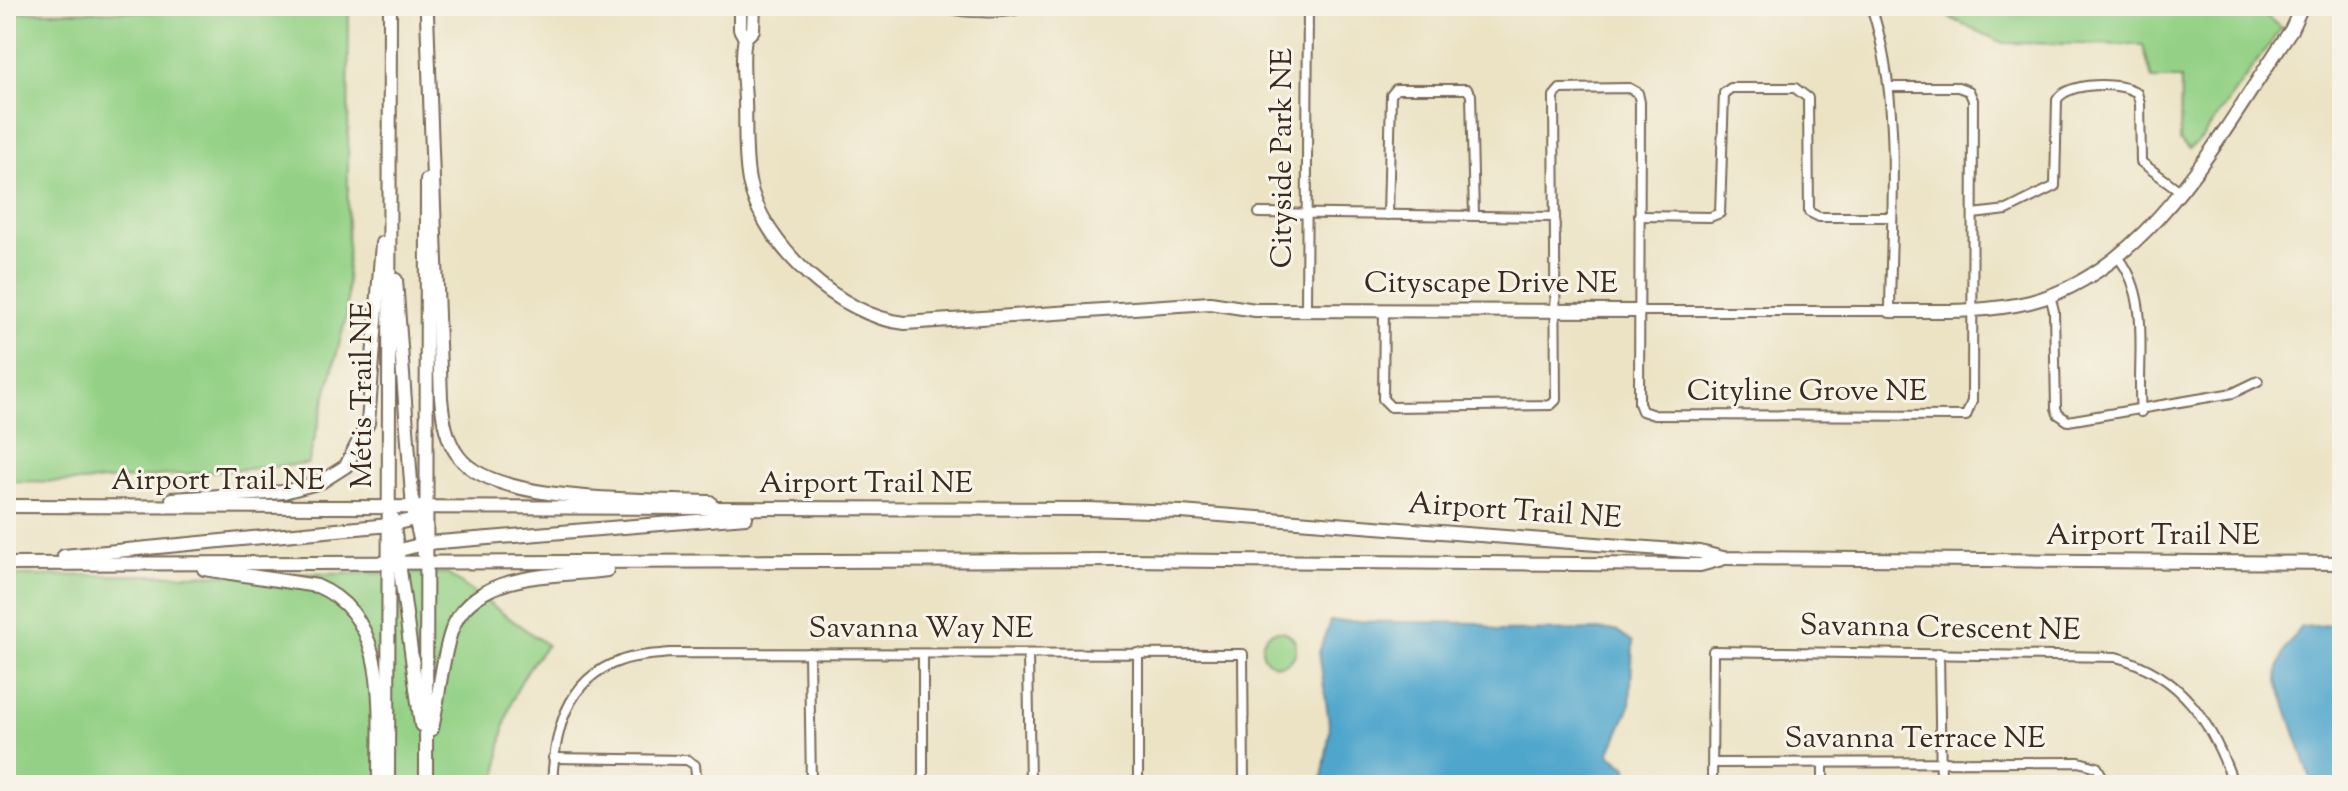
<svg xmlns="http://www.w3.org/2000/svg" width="2348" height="791" font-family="'Sorts Mill Goudy',serif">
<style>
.green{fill:#94d186;stroke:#687e52;stroke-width:2}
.water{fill:#50a6cc;stroke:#466875;stroke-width:2}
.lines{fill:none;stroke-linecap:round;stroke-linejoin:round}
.street-casing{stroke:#796b58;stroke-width:12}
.secondary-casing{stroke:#796b58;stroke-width:16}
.primary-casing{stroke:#796b58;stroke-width:16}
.street{stroke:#fff;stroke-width:8}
.secondary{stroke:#fff;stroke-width:12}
.primary{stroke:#fff;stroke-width:12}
.labels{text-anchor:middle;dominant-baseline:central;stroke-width:6;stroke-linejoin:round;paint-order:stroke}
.street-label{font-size:30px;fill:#3b2a1e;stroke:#f7f3e8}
</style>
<rect width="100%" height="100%" fill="#f7f3e8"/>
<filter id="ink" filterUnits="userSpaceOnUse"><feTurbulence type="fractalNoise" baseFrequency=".0125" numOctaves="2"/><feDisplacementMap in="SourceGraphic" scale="16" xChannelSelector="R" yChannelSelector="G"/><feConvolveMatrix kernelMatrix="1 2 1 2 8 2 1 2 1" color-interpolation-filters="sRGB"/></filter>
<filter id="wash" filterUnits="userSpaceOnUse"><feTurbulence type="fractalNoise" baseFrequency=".006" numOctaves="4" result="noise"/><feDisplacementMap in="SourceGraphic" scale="32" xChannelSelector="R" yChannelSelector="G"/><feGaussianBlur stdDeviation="1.8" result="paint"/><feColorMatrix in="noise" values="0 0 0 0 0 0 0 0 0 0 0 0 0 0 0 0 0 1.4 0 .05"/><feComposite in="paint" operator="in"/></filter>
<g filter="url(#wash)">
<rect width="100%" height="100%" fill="#ece3c5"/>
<!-- green -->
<g class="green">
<polygon points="1936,6 2254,6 2281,28 2201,139 2189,149 2180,141 2181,79 2152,79 2143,45 2003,43 1942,14"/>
<polygon points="349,10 347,314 308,464 81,482 6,481 6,12"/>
<path d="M446,573L547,645C509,687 500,730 497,785H6V576Z"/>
<circle cx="1279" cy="648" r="17"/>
</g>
<!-- water -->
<g class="water">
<polygon points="1330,621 1479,623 1497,631 1616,630 1633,642 1630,706 1609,754 1627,767 1630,785 1321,785 1330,730 1319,652"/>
<path d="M2342,624V785H2313L2278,682C2278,658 2286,644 2302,627Z"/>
</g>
</g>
<g filter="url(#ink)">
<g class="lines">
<!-- street casing -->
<g class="street-casing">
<g id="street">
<path d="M943,6C956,14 1014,15 1026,6"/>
<polyline points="1259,213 1555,217"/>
<path d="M1973,214L2007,210L2055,186L2057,100C2066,82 2122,81 2137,93L2140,103L2141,162L2180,191"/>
<polyline points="1388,215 1391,95 1396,89 1467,89 1471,95 1474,216"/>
<polyline points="1639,216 1710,217 1720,213 1724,93 1731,88 1795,88 1808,98 1809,212 1819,217 1890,217"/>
<path d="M2119,258C2152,301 2136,361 2141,412"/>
<polyline points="2050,295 2054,311 2056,408 2058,414 2068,421 2233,393 2258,381"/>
<polyline points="1306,310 1308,6"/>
<polyline points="1384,310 1383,399 1391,407 1551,405 1556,400 1554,96 1560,89 1629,88 1638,93 1640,102 1639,403 1642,411 1654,415 1966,416 1972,401 1973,100 1969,91 1958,87 1890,87"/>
<path d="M1639,311H1890C1891,210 1903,103 1871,6"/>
<polyline points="809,653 811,785"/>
<polyline points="1138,653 1138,785"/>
<polyline points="1939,653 1941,785"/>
<polyline points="923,654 923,785"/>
<polyline points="1028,654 1030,785"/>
<polyline points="553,758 687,760 695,765 697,785"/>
<polyline points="1713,763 2079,762 2097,767 2107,785"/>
<polyline points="1823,764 1823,785"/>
<path d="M552,785C554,735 565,679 620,661C635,655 654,655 670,653L1243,654L1244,785"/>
<path d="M1712,785L1713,651L2116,657C2183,675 2212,723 2234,785"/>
</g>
</g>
<!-- secondary casing -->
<g class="secondary-casing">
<g id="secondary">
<polyline points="740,6 740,29 745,38 753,30 754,6"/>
<path d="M745,38C741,58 744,80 745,100C746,126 744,155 749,181C762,245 841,317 905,323L1210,303L1255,310L1639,311"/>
<path d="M1890,311C1937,311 1984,313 2030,302C2152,271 2224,127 2291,30L2302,6"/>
</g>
</g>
<!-- primary casing -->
<g class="primary-casing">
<g id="primary">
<path d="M427,14L441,398C443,419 446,440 459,457C496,505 650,499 710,502"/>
<polyline points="396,280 413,509 423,552"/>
<polyline points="172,499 284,492 321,482 346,466 368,423 382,243"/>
<polyline points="6,506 1087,509 1181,512 1700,552 1723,558 2342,563"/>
<polyline points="393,518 421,725"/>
<polyline points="64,556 389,525 415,519 427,509"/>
<polyline points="389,561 400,550 427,543 746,517"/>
<polyline points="6,564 1122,560 1700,565 1722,559"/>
<path d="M204,569L317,586C393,618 378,716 379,785"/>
<path d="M432,729C439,697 441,663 451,632C472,570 554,577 607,570"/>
<polyline points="388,785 390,6"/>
<polyline points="426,785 427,180"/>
</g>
</g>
<!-- street -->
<use href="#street" class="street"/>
<!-- secondary -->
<use href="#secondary" class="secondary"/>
<!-- primary -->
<use href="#primary" class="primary"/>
</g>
</g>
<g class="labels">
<!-- street labels -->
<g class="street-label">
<text transform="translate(1283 158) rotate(-90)">Cityside Park NE</text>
<text x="1491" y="284">Cityscape Drive NE</text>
<text x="1807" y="392">Cityline Grove NE</text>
<text transform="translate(363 395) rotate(-90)">Métis Trail NE</text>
<text x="218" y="481">Airport Trail NE</text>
<text x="866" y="484">Airport Trail NE</text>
<text transform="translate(1515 512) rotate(4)">Airport Trail NE</text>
<text x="2153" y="536">Airport Trail NE</text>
<text x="921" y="629">Savanna Way NE</text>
<text transform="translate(1940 629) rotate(1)">Savanna Crescent NE</text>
<text x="1915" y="739">Savanna Terrace NE</text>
</g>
</g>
<!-- margin -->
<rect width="2348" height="791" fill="none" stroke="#f7f3e8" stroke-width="32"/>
</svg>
